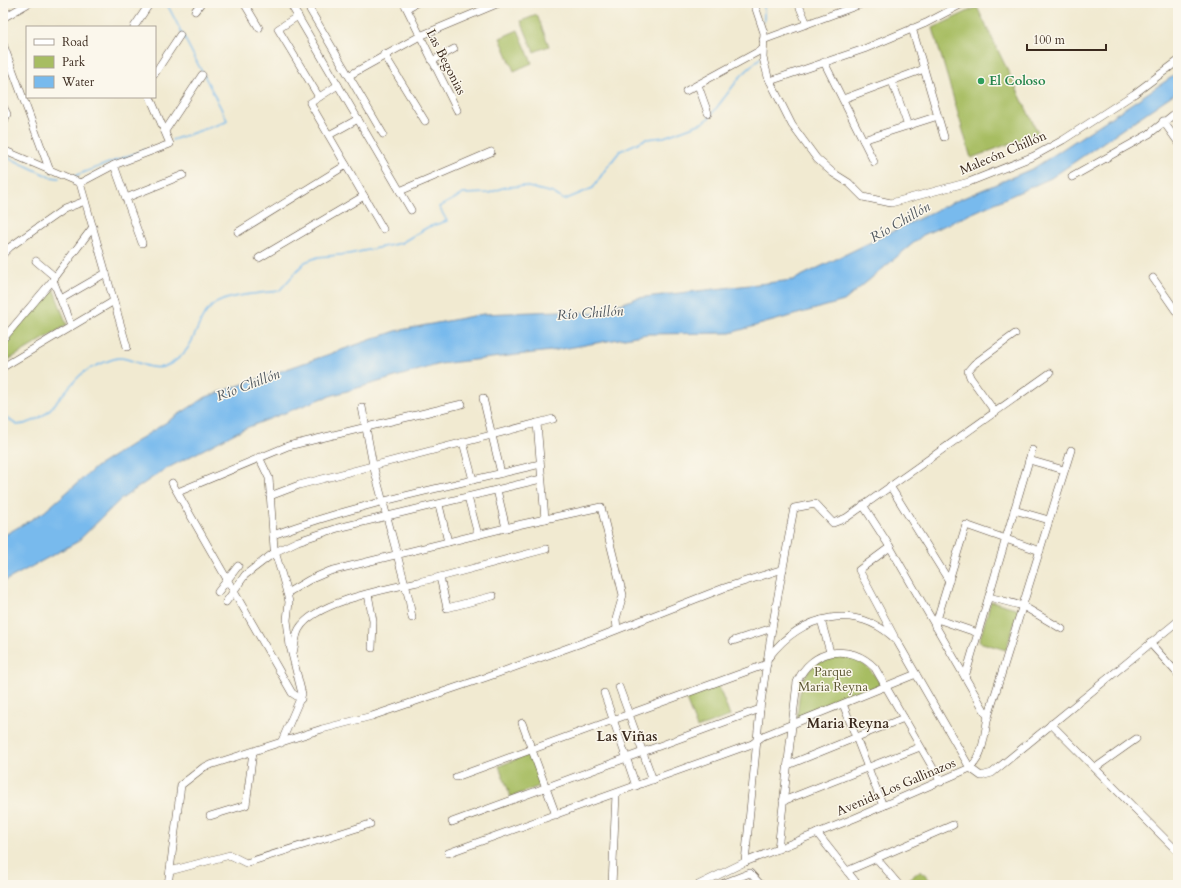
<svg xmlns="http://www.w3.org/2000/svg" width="1181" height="888" font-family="Cardo,serif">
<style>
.green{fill:#a7bd62;stroke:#717440}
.water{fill:#78baed;stroke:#5a7286}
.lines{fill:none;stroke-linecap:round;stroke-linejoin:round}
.stream{stroke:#78baed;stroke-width:1.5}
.minor-casing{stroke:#564739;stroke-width:8}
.minor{stroke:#fff;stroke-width:7}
.leisure-dot{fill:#2e9e5b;stroke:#fbf7ec;stroke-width:1.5}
.labels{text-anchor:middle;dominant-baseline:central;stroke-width:3;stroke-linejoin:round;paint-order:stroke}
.street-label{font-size:13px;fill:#3b2a1e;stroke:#fbf7ec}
.leisure-label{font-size:13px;font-weight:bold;fill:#27864d;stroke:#fbf7ec;text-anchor:start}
.park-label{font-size:13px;fill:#5b5632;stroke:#fbf7ec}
.water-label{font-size:14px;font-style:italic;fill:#4d555c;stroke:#fbf7ec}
.neighbourhood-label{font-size:14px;font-weight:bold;fill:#3b2a1e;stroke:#fbf7ec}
</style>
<rect width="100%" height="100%" fill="#fbf7ec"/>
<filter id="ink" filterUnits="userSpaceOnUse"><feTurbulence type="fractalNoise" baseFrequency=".025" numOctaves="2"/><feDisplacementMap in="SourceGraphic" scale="8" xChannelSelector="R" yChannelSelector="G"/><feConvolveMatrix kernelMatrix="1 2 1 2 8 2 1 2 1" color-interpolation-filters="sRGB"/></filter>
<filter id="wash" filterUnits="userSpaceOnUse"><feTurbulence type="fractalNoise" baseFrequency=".012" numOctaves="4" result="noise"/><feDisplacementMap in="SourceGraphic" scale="16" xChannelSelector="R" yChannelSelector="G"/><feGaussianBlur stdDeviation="0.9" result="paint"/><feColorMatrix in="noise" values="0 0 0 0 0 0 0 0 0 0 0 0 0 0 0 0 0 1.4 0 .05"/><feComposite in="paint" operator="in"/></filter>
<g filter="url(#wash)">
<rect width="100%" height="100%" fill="#f1ead1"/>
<!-- green -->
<g class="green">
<polygon points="977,7 1038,133 971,158 933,28"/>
<polygon points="537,15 549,46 534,52 521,21"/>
<polygon points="518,30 532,63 514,71 500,38"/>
<polygon points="52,285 67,325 3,363 3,343"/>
<polygon points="991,601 1019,609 1006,650 979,642"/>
<path d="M837,656C859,656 870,667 881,685L797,718C800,687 800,663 837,656Z"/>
<polygon points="718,685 730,716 697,728 685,697"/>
<polygon points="530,754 542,785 511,797 499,766"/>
<polygon points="921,870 934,885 903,884"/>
</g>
<!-- water -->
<polygon class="water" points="1178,73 1178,91 1051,178 923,235 844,301 730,333 647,334 551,351 440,364 323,398 241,430 162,471 120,500 77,542 3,582 3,536 44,512 96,467 206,397 396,331 483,314 559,311 591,313 609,308 637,298 793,280 949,204 1034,168"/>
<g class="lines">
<!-- stream -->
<g class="stream">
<polyline points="157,3 168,6 202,72"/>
<polyline points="764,22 764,3"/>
<polyline points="172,140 226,122 227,120 204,75"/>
<polyline points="3,155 50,177 59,178"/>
<polyline points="74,176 144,150"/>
<path d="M3,415L17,425C52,422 60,391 84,372C90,368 114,357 121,358C138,360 152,374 170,364C198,349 193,323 212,306C224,295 263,293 279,291L305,262L318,257L349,254L401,243L428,227L447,221L439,207L463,194L489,193L505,187L524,186L553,193L564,200L593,188L605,170L620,151L646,139L664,137L702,123L708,119L740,77L760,58"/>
</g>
</g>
</g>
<g filter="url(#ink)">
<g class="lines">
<!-- minor casing -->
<g class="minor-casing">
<g id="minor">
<polyline points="244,3 259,28"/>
<polyline points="290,3 411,210"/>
<polyline points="306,3 383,134"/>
<polyline points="404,3 457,110"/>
<polyline points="754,3 764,33 763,58 768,77 792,125 817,159 833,173 849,183 863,197 891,203 969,182 1034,156 1063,140 1134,94 1178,61"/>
<polyline points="798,3 807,24"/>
<polyline points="407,8 416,3"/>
<polyline points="195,11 201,3"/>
<polyline points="298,16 278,29 319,97"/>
<polyline points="3,18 29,3"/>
<polyline points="134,27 150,3"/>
<polyline points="912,28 944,137"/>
<polyline points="763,40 864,3"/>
<polyline points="3,44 50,171"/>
<polyline points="384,54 425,121"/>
<polyline points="432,61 454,49"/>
<polyline points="824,62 874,162"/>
<polyline points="155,73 180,35"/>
<polyline points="350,75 420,36 499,3"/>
<polyline points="770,81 864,49 926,23 964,3"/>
<polyline points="892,81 908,126"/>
<polyline points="338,85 310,103 383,229"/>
<polyline points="698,85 708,113"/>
<polyline points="686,91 763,49"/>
<polyline points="843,99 924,69"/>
<polyline points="3,106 7,114 3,124"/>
<polyline points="1163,121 1178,142"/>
<polyline points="165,131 202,75"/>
<polyline points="329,135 358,119"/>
<polyline points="863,140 938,116"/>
<polyline points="3,150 80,183 127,347"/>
<polyline points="114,165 142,243"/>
<polyline points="1072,177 1149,134 1178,111"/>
<polyline points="80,183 114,165 170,144 150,97"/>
<polyline points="400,191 491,152"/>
<polyline points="126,198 183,175"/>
<polyline points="238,232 346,165"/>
<polyline points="3,254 10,247 64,209 85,201"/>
<polyline points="259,258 364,196"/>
<polyline points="36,261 55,277"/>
<polyline points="1153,278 1178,314"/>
<polyline points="53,280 71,326"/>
<polyline points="61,299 106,273"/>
<polyline points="3,339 53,280 93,227"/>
<polyline points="3,367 114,301"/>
<polyline points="483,398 501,473"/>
<polyline points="362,407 373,465 409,599 412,618"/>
<polyline points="995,412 970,377 968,371 974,364 1015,334"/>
<polyline points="537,423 545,519"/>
<polyline points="463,442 473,480"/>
<polyline points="259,457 269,478 274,548 287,593 289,602 287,620 290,646 302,694 281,743"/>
<polyline points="1029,460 1064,470"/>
<polyline points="172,483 292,693 301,699"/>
<polyline points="890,486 949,581"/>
<polyline points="497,490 506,528"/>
<polyline points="178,492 288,446 462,404"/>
<polyline points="270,496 299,485 553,419"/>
<polyline points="468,497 478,535"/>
<polyline points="439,505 448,542"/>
<polyline points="863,505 890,547 988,717"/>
<polyline points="1014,510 1049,520"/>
<path d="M273,535C359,503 451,486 540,464"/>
<polyline points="890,547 859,570 894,636"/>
<polyline points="218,592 238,566"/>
<polyline points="287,593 309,580 330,571 522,524 601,507 623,595 616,619 617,629"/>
<polyline points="368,594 373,621 372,648"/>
<polyline points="493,596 447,608 440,577 546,549"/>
<polyline points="989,597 1023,606 1062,629"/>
<polyline points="226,602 245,575 275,552 298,541 338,528 541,479"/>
<polyline points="937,619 978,633"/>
<polyline points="821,620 830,652"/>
<polyline points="935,626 966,525 1040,551"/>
<polyline points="733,641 772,628"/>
<polyline points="1150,643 1178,674"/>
<path d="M293,653C295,646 295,636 299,629C317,598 405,586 440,577"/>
<path d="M769,657C801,614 857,601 897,641L970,768C984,755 984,735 988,717L1071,450"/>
<polyline points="965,677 1032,450"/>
<polyline points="619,687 653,780"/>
<polyline points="604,693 636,786"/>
<polyline points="843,704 883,806"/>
<polyline points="522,723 556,815"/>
<polyline points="1051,724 1178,852"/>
<polyline points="788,765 904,718"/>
<polyline points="1095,768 1136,739"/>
<polyline points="456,777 767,664"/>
<polyline points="783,801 920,747"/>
<polyline points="210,816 246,805 253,752"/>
<polyline points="452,822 760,709"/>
<polyline points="817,833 858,885"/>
<path d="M778,849L797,682C811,649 850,642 875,668L941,782"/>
<polyline points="448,853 752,744 763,736 916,674"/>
<polyline points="877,859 899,885"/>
<polyline points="745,862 760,709 772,628 794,508 815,504 833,523 846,518 1050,373"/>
<polyline points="170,871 230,855 246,863 370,824"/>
<polyline points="847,871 953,825"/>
<polyline points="168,885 181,785 204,767 322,729 372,716 487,677 601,636 724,588 783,569"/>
<polyline points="612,885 616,794"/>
<polyline points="698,885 745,862 855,818 970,768 981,776 992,773 1178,621"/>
<polyline points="719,885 750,873 761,885"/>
</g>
</g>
<!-- minor -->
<use href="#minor" class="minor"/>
</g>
</g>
<!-- markers -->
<circle class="leisure-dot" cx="981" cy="81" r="4"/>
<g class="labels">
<!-- street labels -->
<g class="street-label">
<text transform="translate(446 62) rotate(63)">Las Begonias</text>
<text transform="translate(1003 153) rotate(-23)">Malecón Chillón</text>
<text transform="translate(896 787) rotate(-23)">Avenida Los Gallinazos</text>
</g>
<!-- leisure labels -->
<g class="leisure-label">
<text x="989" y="81">El Coloso</text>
</g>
<!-- park labels -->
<g class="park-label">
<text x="833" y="672">Parque<tspan x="833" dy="15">Maria Reyna</tspan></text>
</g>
<!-- water labels -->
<g class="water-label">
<text transform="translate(900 222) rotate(-30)">Río Chillón</text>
<text transform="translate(590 313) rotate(-4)">Río Chillón</text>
<text transform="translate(248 385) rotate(-21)">Río Chillón</text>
</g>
<!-- neighbourhood labels -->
<g class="neighbourhood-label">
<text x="848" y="723">Maria Reyna</text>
<text x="627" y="736">Las Viñas</text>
</g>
</g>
<!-- margin -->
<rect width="1181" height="888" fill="none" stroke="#fbf7ec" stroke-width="16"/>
<!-- legend -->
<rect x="26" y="26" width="130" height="72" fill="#fbf7ec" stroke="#aea59a"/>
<rect x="34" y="39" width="20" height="6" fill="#ffffff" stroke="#aea59a"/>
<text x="62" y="46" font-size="12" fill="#3b2a1e">Road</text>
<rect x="34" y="56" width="20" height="12" fill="#a7bd62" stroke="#aea59a"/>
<text x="62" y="66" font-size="12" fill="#3b2a1e">Park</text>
<rect x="34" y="76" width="20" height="12" fill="#78baed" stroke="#aea59a"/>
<text x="62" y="86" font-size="12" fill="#3b2a1e">Water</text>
<!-- scale -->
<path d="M1027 44v6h79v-6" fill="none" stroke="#3b2a1e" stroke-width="2"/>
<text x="1033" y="44" font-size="12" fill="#3b2a1e" stroke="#fbf7ec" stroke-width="3" paint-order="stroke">100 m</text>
</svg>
